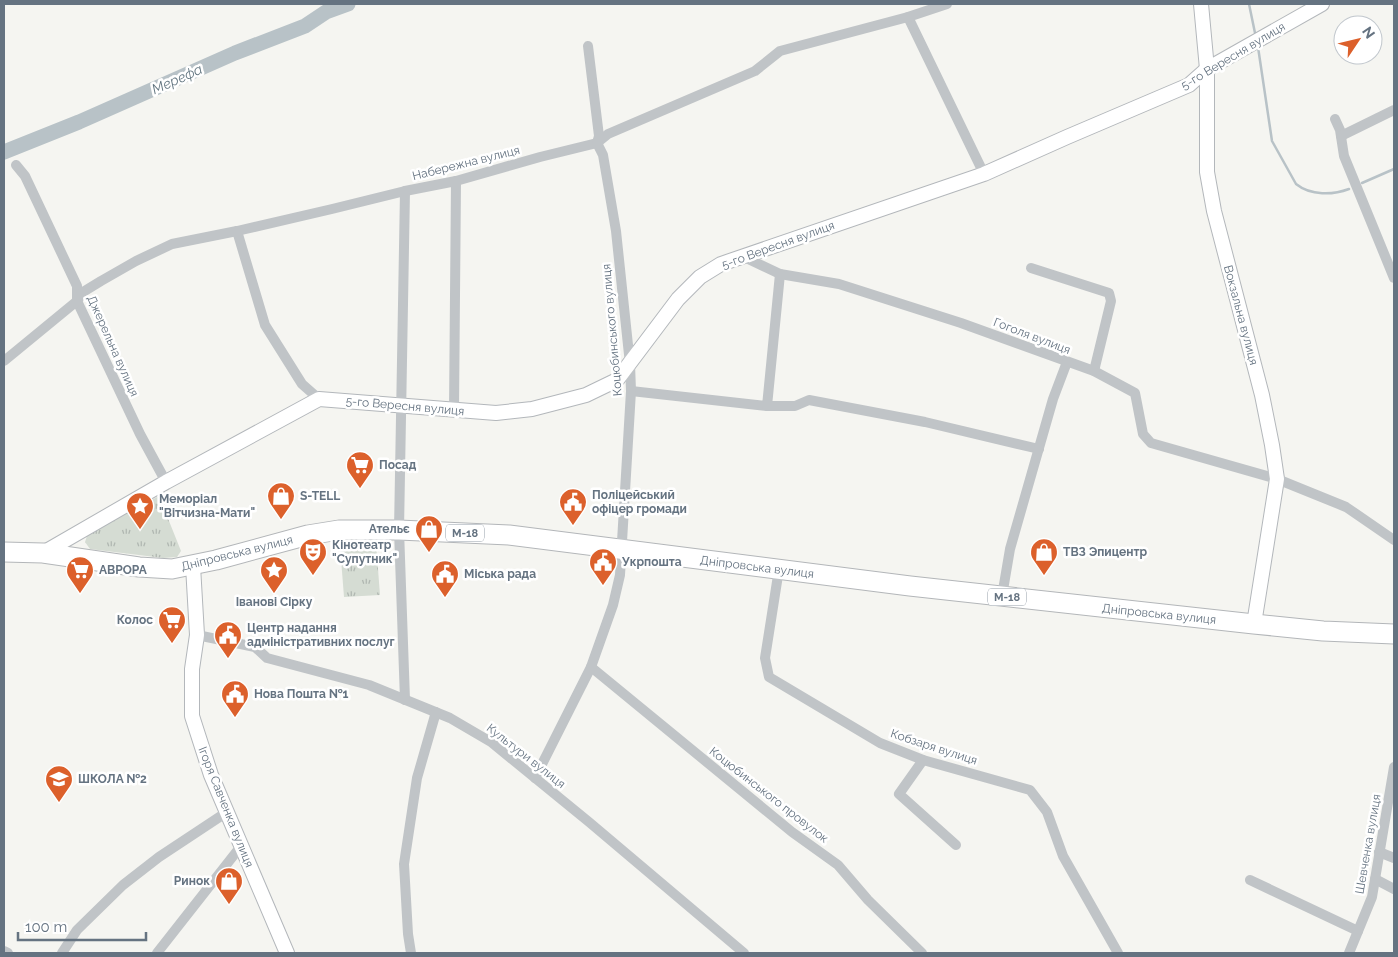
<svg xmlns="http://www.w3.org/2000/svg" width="1398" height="957" font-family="Raleway,sans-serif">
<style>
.park{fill:url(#park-tufts)}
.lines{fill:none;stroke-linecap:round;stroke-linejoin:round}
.stream{stroke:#b8c2c7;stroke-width:2.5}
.river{stroke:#b8c2c7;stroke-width:15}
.secondary-casing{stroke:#b3b7bb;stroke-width:16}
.highway-casing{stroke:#b3b6b9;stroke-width:21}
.street{stroke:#c0c4c7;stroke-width:10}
.secondary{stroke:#fff;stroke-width:14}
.highway{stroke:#fff;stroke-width:19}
.labels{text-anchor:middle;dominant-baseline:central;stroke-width:5;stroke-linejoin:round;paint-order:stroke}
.shield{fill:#fff;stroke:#939da7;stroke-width:1}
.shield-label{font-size:11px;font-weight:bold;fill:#657381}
.street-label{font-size:12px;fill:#657381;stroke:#fff}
.poi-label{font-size:12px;font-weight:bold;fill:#657381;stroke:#fff;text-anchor:start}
.water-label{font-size:14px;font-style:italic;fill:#61747f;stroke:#fff}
</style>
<defs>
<pattern id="park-tufts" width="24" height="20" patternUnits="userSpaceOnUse" patternTransform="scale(1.25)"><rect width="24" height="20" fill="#d5dcd3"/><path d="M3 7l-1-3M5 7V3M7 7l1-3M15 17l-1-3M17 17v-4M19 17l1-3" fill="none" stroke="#b0b7b1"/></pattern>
</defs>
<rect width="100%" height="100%" fill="#f5f5f1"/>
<!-- park -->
<g class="park">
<polygon points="159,496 181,551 177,557 163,558 90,549 85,542 88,533"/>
<polygon points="376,543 380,595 344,597 340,546"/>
</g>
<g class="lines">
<!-- stream -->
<g class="stream">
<polyline points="1249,4 1255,33"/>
<path d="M1258,47L1272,141L1296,184C1311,196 1333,195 1349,189"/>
<polyline points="1362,183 1394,169"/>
</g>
<!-- river -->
<polyline class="river" points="4,152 79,122 235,53 305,26 326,12 348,4"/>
<!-- secondary casing -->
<g class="secondary-casing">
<g id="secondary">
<polyline points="1201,4 1207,69 1207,172 1214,211 1262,395 1272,445 1277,479 1254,624"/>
<polyline points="43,553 166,482 319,399 496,413 532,409 586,395 617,380 678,299 700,277 721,264 984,174 1067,137 1189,85 1207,69 1322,4"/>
<polyline points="193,566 197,635 192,669 192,716 211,775 287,953"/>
</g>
</g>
<!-- highway casing -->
<g class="highway-casing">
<polyline id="highway" points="4,552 43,553 139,567 172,569 216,560 308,535 339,530 399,530 509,535 910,586 1254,624 1323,631 1394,634"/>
</g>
<!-- street -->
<g class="street">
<polyline points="908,17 984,174"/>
<polyline points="1335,119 1340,130 1344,156 1394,278"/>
<polyline points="1341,136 1394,110"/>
<polyline points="16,165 25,176 77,286 77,301 140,434 166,482"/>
<polyline points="237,231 265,325 302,384 319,399"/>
<polyline points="742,256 780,274 839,284 961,323 1094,371 1135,393 1143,434 1151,443 1277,479 1346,507 1394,540"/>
<polyline points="1031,268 1109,293 1111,301 1094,371"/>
<polyline points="4,361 77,301 83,292 101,281 136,261 172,244 237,231 332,209 405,191 456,181 540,157 597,143 608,134 755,71 780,51 908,17 947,4"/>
<polyline points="631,391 767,406 780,274"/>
<polyline points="767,406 795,406 809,400 925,422 1039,449"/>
<polyline points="454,410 456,181"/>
<polyline points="779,569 765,658 769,677 880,743 923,760 1030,790 1047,812 1063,856 1118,953"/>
<polyline points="1002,596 1010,549 1053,399 1067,362"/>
<polyline points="197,635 255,647 267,658 369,685 450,718 491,742 589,822 744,953"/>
<polyline points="591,667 792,832 838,865 868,900 922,953"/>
<polyline points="405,700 399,530 405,191"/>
<polyline points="923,760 899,794 956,845"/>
<polyline points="535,778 591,667 613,605 620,575 631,391 630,364 616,231 603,155 597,143 599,136 588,46"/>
<polyline points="1379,852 1394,858"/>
<polyline points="1375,879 1394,889"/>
<polyline points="1250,880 1358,931"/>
<polyline points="4,951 8,953"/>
<polyline points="62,953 77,930 123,885 159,857 227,812"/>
<polyline points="157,953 241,846"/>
<polyline points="411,953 408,934 404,864 417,778 436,712"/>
<polyline points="1349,953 1372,897 1394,767"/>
</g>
<!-- secondary -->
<use href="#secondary" class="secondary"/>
<!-- highway -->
<use href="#highway" class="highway"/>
</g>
<!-- icons -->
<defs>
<g id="supermarket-pin" transform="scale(1.4375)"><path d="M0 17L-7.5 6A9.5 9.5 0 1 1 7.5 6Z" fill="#dc602b" stroke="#fff"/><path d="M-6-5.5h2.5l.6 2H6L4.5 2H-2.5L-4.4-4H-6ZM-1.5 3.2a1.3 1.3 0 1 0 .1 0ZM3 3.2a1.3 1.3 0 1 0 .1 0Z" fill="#fff"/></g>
<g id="shop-pin" transform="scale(1.4375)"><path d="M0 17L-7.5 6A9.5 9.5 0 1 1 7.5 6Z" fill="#dc602b" stroke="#fff"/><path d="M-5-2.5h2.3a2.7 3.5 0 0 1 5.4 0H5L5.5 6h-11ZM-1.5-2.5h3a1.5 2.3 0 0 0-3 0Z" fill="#fff"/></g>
<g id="civic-pin" transform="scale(1.4375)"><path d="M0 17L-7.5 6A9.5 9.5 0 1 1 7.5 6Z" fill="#dc602b" stroke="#fff"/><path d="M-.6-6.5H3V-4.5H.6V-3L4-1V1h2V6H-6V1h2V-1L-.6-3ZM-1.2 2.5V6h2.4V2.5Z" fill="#fff"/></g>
<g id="sight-pin" transform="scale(1.4375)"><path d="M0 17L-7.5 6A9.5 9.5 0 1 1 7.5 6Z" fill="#dc602b" stroke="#fff"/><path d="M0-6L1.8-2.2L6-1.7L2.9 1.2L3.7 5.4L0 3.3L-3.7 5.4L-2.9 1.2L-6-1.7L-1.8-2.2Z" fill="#fff"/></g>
<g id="theatre-pin" transform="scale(1.4375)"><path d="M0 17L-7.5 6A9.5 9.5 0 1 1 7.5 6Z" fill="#dc602b" stroke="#fff"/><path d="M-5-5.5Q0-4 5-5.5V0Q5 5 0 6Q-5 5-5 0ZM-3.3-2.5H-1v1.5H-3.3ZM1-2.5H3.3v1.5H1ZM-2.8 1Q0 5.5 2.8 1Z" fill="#fff"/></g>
<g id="school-pin" transform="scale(1.4375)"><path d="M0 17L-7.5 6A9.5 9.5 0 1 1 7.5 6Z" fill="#dc602b" stroke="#fff"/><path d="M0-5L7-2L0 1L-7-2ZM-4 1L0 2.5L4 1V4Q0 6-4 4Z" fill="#fff"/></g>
</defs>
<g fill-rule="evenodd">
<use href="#supermarket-pin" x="360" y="465"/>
<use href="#shop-pin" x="281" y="496"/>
<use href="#civic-pin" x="573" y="502"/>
<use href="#sight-pin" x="140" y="506"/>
<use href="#shop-pin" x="429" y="529"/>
<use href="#theatre-pin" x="313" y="552"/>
<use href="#shop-pin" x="1044" y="552"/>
<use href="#civic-pin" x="603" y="562"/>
<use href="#supermarket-pin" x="80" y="570"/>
<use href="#sight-pin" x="274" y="570"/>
<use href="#civic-pin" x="445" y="574"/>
<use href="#supermarket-pin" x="172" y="620"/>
<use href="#civic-pin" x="228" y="635"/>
<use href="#civic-pin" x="235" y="694"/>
<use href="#school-pin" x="59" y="779"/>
<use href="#shop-pin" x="229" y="881"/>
</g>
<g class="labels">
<!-- shield labels -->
<g class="shield">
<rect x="446" y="524.5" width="38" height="17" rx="4"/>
<rect x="988" y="588.5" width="38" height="17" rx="4"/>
</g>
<g class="shield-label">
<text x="465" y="533">М-18</text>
<text x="1007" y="597">М-18</text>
</g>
<!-- street labels -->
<g class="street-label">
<text transform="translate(1233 56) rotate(-31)">5-го Вересня вулиця</text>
<text transform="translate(466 163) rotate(-14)">Набережна вулиця</text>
<text transform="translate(778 245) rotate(-20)">5-го Вересня вулиця</text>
<text transform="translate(1241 315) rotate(75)">Вокзальна вулиця</text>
<text transform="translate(612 330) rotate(-95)">Коцюбинського вулиця</text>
<text transform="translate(1032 336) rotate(21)">Гоголя вулиця</text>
<text transform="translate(113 346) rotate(66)">Джерельна вулиця</text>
<text transform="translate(405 406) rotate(5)">5-го Вересня вулиця</text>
<text transform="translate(237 553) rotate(-14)">Дніпровська вулиця</text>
<text transform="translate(757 567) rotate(7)">Дніпровська вулиця</text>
<text transform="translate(1159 614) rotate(6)">Дніпровська вулиця</text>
<text transform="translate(934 747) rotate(18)">Кобзаря вулиця</text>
<text transform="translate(526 756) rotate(38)">Культури вулиця</text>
<text transform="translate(769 795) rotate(38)">Коцюбинського провулок</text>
<text transform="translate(226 807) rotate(68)">Ігоря Савченка вулиця</text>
<text transform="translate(1368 844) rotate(-80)">Шевченка вулиця</text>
</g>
<!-- poi labels -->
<g class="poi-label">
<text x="379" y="465">Посад</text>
<text x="592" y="495">Поліцейський<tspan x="592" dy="14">офіцер громади</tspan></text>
<text x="300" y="496">S-TELL</text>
<text x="159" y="499">Меморіал<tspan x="159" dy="14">"Вітчизна-Мати"</tspan></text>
<text x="410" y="529" text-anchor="end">Ательє</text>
<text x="332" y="545">Кінотеатр<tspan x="332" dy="14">"Супутник"</tspan></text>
<text x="1063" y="552">ТВЗ Эпицентр</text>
<text x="622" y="562">Укрпошта</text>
<text x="99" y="570">АВРОРА</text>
<text x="464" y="574">Міська рада</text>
<text x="274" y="602" text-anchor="middle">Іванові Сірку</text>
<text x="153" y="620" text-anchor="end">Колос</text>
<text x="247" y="628">Центр надання<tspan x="247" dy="14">адміністративних послуг</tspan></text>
<text x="254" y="694">Нова Пошта №1</text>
<text x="78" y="779">ШКОЛА №2</text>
<text x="210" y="881" text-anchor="end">Ринок</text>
</g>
<!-- water labels -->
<g class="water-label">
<text transform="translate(177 79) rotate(-24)">Мерефа</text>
</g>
</g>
<!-- border -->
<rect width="1398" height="957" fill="none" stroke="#657381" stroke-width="10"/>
<!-- north arrow -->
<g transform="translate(1358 40) rotate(55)"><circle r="24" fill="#ffffff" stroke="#c1c7cd"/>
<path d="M0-4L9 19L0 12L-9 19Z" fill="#dc602b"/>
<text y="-8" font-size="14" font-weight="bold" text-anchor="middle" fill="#657381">N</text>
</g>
<!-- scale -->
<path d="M18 932v8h128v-8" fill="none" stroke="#657381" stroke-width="2.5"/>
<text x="25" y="932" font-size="15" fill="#657381" stroke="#ffffff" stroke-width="4" paint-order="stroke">100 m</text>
</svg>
